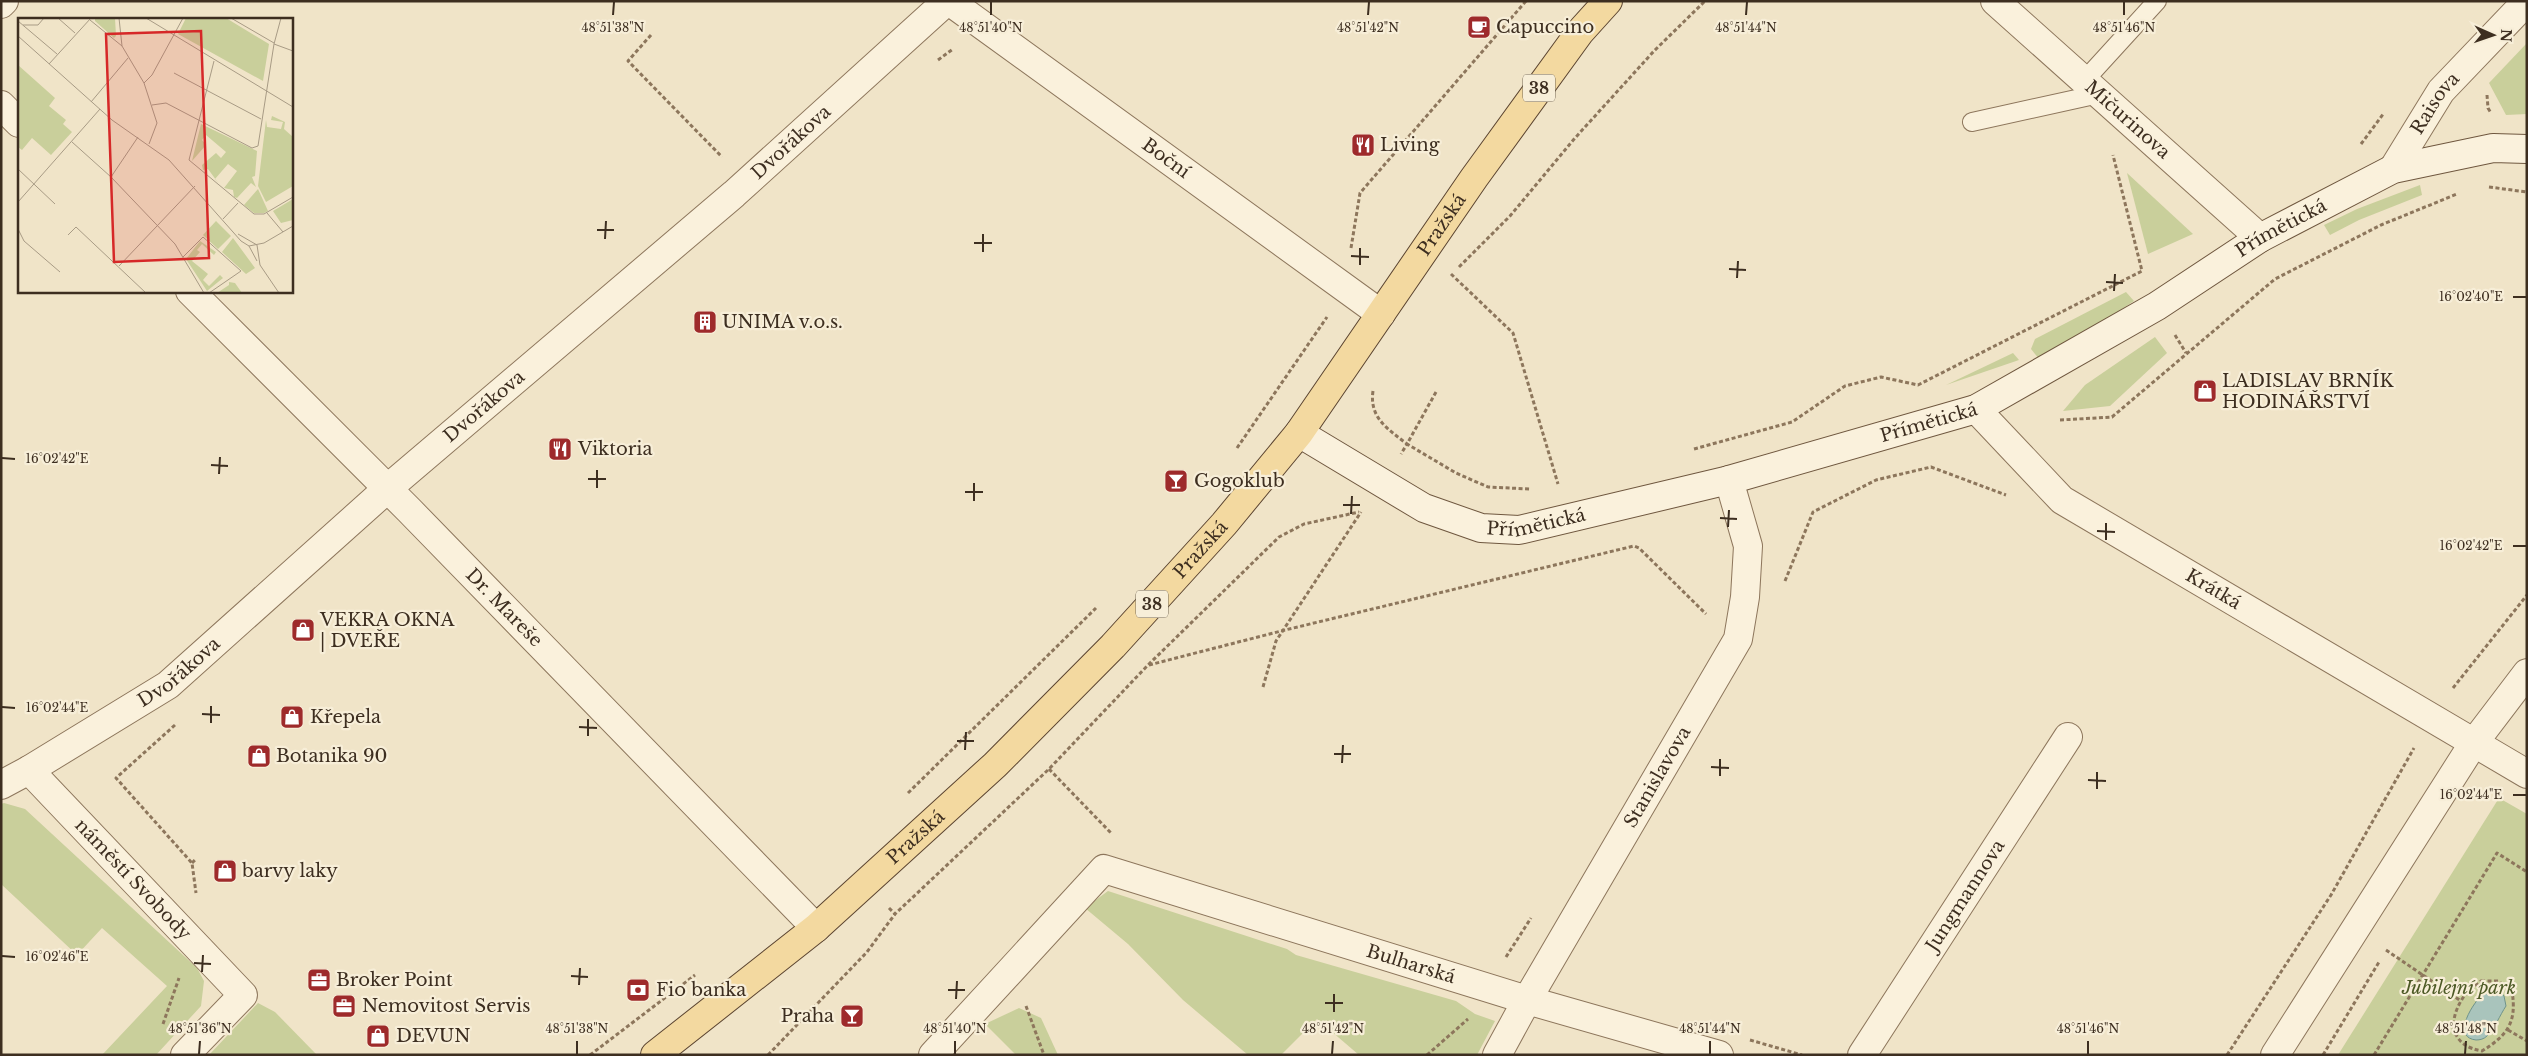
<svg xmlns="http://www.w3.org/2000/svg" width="2528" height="1056" font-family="'Libre Baskerville',serif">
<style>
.green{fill:#c9cf9b}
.water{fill:#a9c4bc;stroke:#6f938a}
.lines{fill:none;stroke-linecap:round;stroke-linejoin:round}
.service-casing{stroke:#8d765c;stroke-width:20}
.minor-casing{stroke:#8d765c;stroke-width:30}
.secondary-casing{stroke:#6f573f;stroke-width:30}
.primary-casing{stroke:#5b4430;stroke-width:30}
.path{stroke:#8d765c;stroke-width:3;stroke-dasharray:4 2.5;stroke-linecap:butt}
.service{stroke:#faf1dc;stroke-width:18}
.minor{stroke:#faf1dc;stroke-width:28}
.secondary{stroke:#faf1dc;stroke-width:28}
.primary{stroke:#f3d9a0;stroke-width:28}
.ticks{fill:none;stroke:#3d2e20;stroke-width:2}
.labels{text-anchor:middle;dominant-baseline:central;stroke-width:4.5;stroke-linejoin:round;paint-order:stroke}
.shield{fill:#f7eed8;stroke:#756857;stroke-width:1}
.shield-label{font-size:16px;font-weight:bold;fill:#3d2e20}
.poi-label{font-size:18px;fill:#3d2e20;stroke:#f7eed8;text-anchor:start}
.street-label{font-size:18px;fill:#3d2e20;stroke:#f7eed8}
.park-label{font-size:18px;font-style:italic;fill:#4d5a26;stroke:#f7eed8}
.inset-road{fill:none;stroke:#a89b85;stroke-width:1}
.view{fill:#d62828;fill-opacity:0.15;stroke:#d62828;stroke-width:2.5}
.inset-edge{fill:none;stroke:#3d2e20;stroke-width:2.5}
.ticks-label{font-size:12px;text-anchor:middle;fill:#3d2e20;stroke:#f7eed8;stroke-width:4.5;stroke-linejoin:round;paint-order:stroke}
</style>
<rect width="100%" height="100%" fill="#f0e4c8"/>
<!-- green -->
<g class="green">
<polygon points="2527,43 2527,114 2506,115 2489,83"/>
<polygon points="2127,173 2193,234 2148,254"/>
<polygon points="2420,185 2422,195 2359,220 2330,235 2324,225 2357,209"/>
<polygon points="2126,292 2134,301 2049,358 2039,359 2031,349 2035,339"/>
<polygon points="2155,337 2167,353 2110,406 2063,411 2085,385"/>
<polygon points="2013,353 2019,360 1946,385"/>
<polygon points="2499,798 2527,814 2527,1055 2338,1055"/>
<polygon points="4,803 25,809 197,968 204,981 201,1006 156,1055 102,1055 167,986 102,928 77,955 1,884 1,804"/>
<polygon points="1108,891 1287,949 1296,955 1456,1001 1475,1014 1495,1021 1477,1055 1359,1055 1317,1019 1281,1055 1248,1055 1183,1000 1128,944 1085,908"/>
<polygon points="258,1003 275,1012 317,1055 209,1055"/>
<polygon points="1019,1008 1041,1018 1058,1055 1016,1055 985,1024"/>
</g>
<!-- water -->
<path class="water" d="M2490,988L2498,989L2504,996L2506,1006C2500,1015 2495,1028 2487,1036C2484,1039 2480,1040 2476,1040C2448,1037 2478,994 2490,988Z"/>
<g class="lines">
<!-- service casing -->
<g class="service-casing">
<g id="service">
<polyline points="2084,81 2157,1"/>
<polyline points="1972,122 2099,94"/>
</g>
</g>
<!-- minor casing -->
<g class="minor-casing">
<g id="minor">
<path id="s1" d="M949,1L1381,314"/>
<path id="s2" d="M1995,1L2260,238"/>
<polyline points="1,4 4,1"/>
<polyline points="1,105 19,123"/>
<path id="s3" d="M2393,169L2441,91L2527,1"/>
<path id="s4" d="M190,291L409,510L816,928"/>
<path id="s5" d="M1976,409L2062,500L2527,774"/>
<path id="s6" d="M29,770L243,995L185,1055"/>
<path id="s7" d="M1,785L29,770L168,685L387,489L734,194L947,1"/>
<path id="s8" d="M933,1055L1104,869L1527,1000L1719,1055"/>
<path id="s9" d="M1497,1055L1527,1000L1738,639L1745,597L1748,546L1729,480"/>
<path id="s10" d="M1862,1055L2068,737"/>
<polyline points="2275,1055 2473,744 2527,673"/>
</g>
</g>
<!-- secondary casing -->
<g class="secondary-casing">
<g id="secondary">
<path id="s11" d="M1299,433L1424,508L1481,528L1519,530L1729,480L1976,409L2157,306L2260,238L2393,169L2493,148L2527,149"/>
</g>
</g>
<!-- primary casing -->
<g class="primary-casing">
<g id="primary">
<path id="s12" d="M655,1055L816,928L995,765L1113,646L1224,524L1299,433L1474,178L1580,32L1608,1"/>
</g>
</g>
<!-- path -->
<g class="path">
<polyline points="651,35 628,61 722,157"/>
<polyline points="938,60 953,49"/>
<polyline points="2487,95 2488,108 2491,113"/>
<polyline points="2361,144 2384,113"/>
<polyline points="2489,187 2527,192"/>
<polyline points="1351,248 1360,193 1526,1"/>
<polyline points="1459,267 1510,216 1575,138 1654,51 1705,1"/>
<polyline points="1451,274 1513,333 1558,484"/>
<polyline points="2175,335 2186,353"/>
<path d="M1373,391C1369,418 1388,429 1407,444L1401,454"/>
<polyline points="1436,392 1407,444 1456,473 1488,487 1530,489"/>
<polyline points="2060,420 2112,417 2275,279 2381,225 2457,194"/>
<polyline points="1237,448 1327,317"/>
<polyline points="1694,449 1792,422 1845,386 1881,377 1918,385 2142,271 2113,155"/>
<polyline points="1785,581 1813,512 1876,480 1931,467 2006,495"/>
<polyline points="1149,665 1285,630 1634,546 1639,548 1706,614"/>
<polyline points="1263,687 1276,641 1361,512"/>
<polyline points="2453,688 2527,595"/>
<polyline points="175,725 116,778 192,863 196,893"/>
<polyline points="1049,769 1111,833"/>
<polyline points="908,793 1096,608"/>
<polyline points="192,863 196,859"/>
<polyline points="889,908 895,914 1049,769 1148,665 1279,537 1304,524 1359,512"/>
<polyline points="2386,950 2461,1001"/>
<polyline points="1506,957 1531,918"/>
<path d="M2481,981H2498L2512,991C2517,1022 2508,1035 2482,1051C2453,1046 2447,1025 2461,1001C2465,993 2474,987 2481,981Z"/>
<polyline points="1026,1006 1044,1055"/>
<polyline points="163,1024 179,978"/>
<polyline points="2508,1030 2527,1041"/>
<polyline points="1750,1040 1802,1055"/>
<polyline points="590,1055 695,975"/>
<polyline points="768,1055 867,952 895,914"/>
<polyline points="1427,1055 1468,1019"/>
<polyline points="2227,1055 2331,895 2414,748"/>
<polyline points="2323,1055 2379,962"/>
<polyline points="2374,1055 2497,853 2527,872"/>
</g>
<!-- service -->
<use href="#service" class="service"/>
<!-- minor -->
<use href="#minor" class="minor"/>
<!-- secondary -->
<use href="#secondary" class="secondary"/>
<!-- primary -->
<use href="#primary" class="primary"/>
</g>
<!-- ticks -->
<path class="ticks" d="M613,15L614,2M991,15V2M1368,15L1369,2M1746,15L1747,2M2124,15V2M597,230H614M605,239L606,221M974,243H992M983,252V234M1351,256L1369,257M1360,265V248M1729,269L1746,270M1737,278L1738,261M2106,282L2123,283M2114,291L2115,274M2513,297H2526M2,458L15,459M211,465L228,466M219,474L220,457M588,479H606M597,488V470M965,492H983M974,501V483M1343,505H1360M1351,514L1352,496M1720,518L1737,519M1728,527L1729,510M2097,531L2115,532M2106,540V523M2513,546H2526M2,707L15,708M202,714L220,715M211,723V706M579,727L597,728M588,736V719M957,741H974M965,750L966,732M1334,754H1351M1342,763L1343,745M1711,767L1729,768M1720,776V759M2088,780L2106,781M2097,789V772M2513,795H2526M2,956L15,957M194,963L211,964M202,972L203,955M571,976L588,977M579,985L580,968M948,990H965M956,999L957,981M1325,1003H1343M1334,1012V994M199,1054L200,1041M577,1054V1041M955,1054V1041M1332,1054L1333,1041M1710,1054V1041M2088,1054V1041M2465,1054L2466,1041"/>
<!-- icons -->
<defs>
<g id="cafe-square" transform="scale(1.25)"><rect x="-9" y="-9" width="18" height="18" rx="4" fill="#9e2a2b" stroke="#f7eed8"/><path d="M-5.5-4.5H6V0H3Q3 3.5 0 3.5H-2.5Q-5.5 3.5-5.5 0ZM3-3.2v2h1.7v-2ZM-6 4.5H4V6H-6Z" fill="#fff"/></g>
<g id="restaurant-square" transform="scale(1.25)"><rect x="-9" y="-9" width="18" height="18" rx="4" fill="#9e2a2b" stroke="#f7eed8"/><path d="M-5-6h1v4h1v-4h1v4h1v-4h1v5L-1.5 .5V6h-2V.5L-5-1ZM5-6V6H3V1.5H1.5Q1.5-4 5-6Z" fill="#fff"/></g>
<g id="building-square" transform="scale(1.25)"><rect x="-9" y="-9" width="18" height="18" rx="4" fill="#9e2a2b" stroke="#f7eed8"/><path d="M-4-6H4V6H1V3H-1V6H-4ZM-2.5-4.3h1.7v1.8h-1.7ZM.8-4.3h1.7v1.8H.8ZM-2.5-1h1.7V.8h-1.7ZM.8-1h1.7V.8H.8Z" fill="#fff"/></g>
<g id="shop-square" transform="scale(1.25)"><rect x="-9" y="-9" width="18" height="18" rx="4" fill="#9e2a2b" stroke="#f7eed8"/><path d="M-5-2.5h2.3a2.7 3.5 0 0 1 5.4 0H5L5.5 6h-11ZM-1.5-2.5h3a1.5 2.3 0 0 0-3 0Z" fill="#fff"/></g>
<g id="bar-square" transform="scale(1.25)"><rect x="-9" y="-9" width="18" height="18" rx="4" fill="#9e2a2b" stroke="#f7eed8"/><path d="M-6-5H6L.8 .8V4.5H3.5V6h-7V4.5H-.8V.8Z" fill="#fff"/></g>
<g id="office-square" transform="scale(1.25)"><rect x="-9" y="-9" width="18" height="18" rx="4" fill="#9e2a2b" stroke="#f7eed8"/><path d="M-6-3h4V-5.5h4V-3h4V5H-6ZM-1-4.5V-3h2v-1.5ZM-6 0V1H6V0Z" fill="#fff"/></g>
<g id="bank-square" transform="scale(1.25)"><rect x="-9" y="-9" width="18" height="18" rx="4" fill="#9e2a2b" stroke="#f7eed8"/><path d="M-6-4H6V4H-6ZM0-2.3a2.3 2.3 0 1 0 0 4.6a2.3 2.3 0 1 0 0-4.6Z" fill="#fff"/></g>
</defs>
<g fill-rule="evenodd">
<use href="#cafe-square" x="1479" y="27"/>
<use href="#restaurant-square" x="1363" y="145"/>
<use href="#building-square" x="705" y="322"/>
<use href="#shop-square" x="2205" y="391"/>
<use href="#restaurant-square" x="560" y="449"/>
<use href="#bar-square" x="1176" y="481"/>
<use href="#shop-square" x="303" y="630"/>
<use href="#shop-square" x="292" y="717"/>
<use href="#shop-square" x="259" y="756"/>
<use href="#shop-square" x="225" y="871"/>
<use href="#office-square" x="319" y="980"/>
<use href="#bank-square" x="638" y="990"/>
<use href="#office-square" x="344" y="1006"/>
<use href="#bar-square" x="852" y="1016"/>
<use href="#shop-square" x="378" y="1036"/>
</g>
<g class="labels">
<!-- shield labels -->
<g class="shield">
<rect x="1523" y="74.5" width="32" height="27" rx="4"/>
<rect x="1136" y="590.5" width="32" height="27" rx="4"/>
</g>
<g class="shield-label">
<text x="1539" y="88">38</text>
<text x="1152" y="604">38</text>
</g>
<!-- poi labels -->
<g class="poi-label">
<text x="1496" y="27">Capuccino</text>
<text x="1380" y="145">Living</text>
<text x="722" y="322">UNIMA v.o.s.</text>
<text x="2222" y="381">LADISLAV BRNÍK<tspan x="2222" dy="21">HODINÁŘSTVÍ</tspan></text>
<text x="578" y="449">Viktoria</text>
<text x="1194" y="481">Gogoklub</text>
<text x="320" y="620">VEKRA OKNA<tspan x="320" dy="21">| DVEŘE</tspan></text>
<text x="310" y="717">Křepela</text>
<text x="276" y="756">Botanika 90</text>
<text x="242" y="871">barvy laky</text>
<text x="336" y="980">Broker Point</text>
<text x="656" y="990">Fio banka</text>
<text x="362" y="1006">Nemovitost Servis</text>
<text x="834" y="1016" text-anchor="end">Praha</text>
<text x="396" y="1036">DEVUN</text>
</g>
<!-- street labels -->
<g class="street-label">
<text stroke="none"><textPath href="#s3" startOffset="78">Raisova</textPath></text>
<text stroke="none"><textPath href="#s2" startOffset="178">Mičurinova</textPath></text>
<text stroke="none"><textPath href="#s7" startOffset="1021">Dvořákova</textPath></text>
<text stroke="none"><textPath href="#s1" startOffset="268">Boční</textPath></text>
<text stroke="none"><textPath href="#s12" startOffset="1150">Pražská</textPath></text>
<text stroke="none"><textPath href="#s11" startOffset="1072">Přímětická</textPath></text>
<text stroke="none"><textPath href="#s7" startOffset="616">Dvořákova</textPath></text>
<text stroke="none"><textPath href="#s11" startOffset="668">Přímětická</textPath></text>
<text stroke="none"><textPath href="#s11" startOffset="262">Přímětická</textPath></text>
<text stroke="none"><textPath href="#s12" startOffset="745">Pražská</textPath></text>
<text stroke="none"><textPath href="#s5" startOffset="301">Krátká</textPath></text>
<text stroke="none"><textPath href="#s4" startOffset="446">Dr. Mareše</textPath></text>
<text stroke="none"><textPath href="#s7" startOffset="211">Dvořákova</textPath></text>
<text stroke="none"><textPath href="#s9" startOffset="321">Stanislavova</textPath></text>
<text stroke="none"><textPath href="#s12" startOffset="340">Pražská</textPath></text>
<text stroke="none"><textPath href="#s6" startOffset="151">náměstí Svobody</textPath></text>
<text stroke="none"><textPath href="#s10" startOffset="190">Jungmannova</textPath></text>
<text stroke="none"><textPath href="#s8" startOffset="574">Bulharská</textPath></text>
</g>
<!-- park labels -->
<g class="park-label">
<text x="2459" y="988">Jubilejní park</text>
</g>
</g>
<!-- overview -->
<g transform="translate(18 18)">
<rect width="275" height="275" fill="#f0e4c8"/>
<path d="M97,0L98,18L96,20L77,3V0ZM168,0H208L251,26L245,63L160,16ZM0,47L37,80L31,88L48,102L45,106L54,114L33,137L14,120L4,132L0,129ZM254,98L267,104L266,111L275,119V168L248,184L240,168L248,102L249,109L263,111L265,104L253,102ZM183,106L239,133L237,158L234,159L238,169L233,165L219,180L216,179L215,172L206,170L219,153L210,146L197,161L201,166L190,151L185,152L184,147L198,135L203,140L208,134L188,117L184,122L188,127L174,143ZM240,171L250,193L246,195H236L226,187ZM275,181V202L263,205L255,193ZM198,203L213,218L200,231L185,217ZM215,220L237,250L228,256L204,234ZM182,223L198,234L196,237L184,226L179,232L182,234L174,243L190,256L185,262L191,268L202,257L205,260L189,273L168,241ZM211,264L217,265L224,275H199L211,267Z" fill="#c9cf9b"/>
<path class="inset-road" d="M40,0L57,15M101,0L104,28L126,65L139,105L131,126M128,0L275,89M213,0L256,25M72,2L104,28M0,3L39,36M5,7H20L26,0M0,18L94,102L151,142L223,223L231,228L246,225L275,208M256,26L275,33M196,43L171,142L236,196H246L275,179M31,46L73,0M156,55L243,101M126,65L134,57L165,0M73,84L110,40M134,87L148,85L234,130L240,128L256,26L263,0M54,124L93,159L157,226L186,275M0,151L37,186M93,159L120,119M0,184L82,91M249,195L265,214M205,201L220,185M0,211L6,223L42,254M220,216L239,227M50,217L58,209L128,275M239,227L242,247L261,275M231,228L239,243M165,239L185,219L223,253L191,275M101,248L177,168"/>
<path class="view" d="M183,13L191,240L96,244L88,16Z"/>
<rect width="275" height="275" class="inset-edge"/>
</g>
<g class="ticks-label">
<text x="613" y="32">48°51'38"N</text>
<text x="991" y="32">48°51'40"N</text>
<text x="1368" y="32">48°51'42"N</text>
<text x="1746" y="32">48°51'44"N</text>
<text x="2124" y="32">48°51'46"N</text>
<text x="2471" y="301">16°02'40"E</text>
<text x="57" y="463">16°02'42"E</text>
<text x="2471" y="550">16°02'42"E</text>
<text x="57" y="712">16°02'44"E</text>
<text x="2471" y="799">16°02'44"E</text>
<text x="57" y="961">16°02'46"E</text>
<text x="200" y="1033">48°51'36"N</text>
<text x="577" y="1033">48°51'38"N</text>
<text x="955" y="1033">48°51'40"N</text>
<text x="1333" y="1033">48°51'42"N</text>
<text x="1710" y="1033">48°51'44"N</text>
<text x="2088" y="1033">48°51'46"N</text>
<text x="2466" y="1033">48°51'48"N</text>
</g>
<!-- border -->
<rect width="2528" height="1056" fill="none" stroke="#3d2e20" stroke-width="5"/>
<!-- north arrow -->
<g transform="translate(2493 35) rotate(92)" stroke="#f7eed8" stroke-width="4" paint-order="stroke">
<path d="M0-4L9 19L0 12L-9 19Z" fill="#3d2e20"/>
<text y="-8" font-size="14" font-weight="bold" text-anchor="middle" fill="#3d2e20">N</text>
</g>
</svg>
